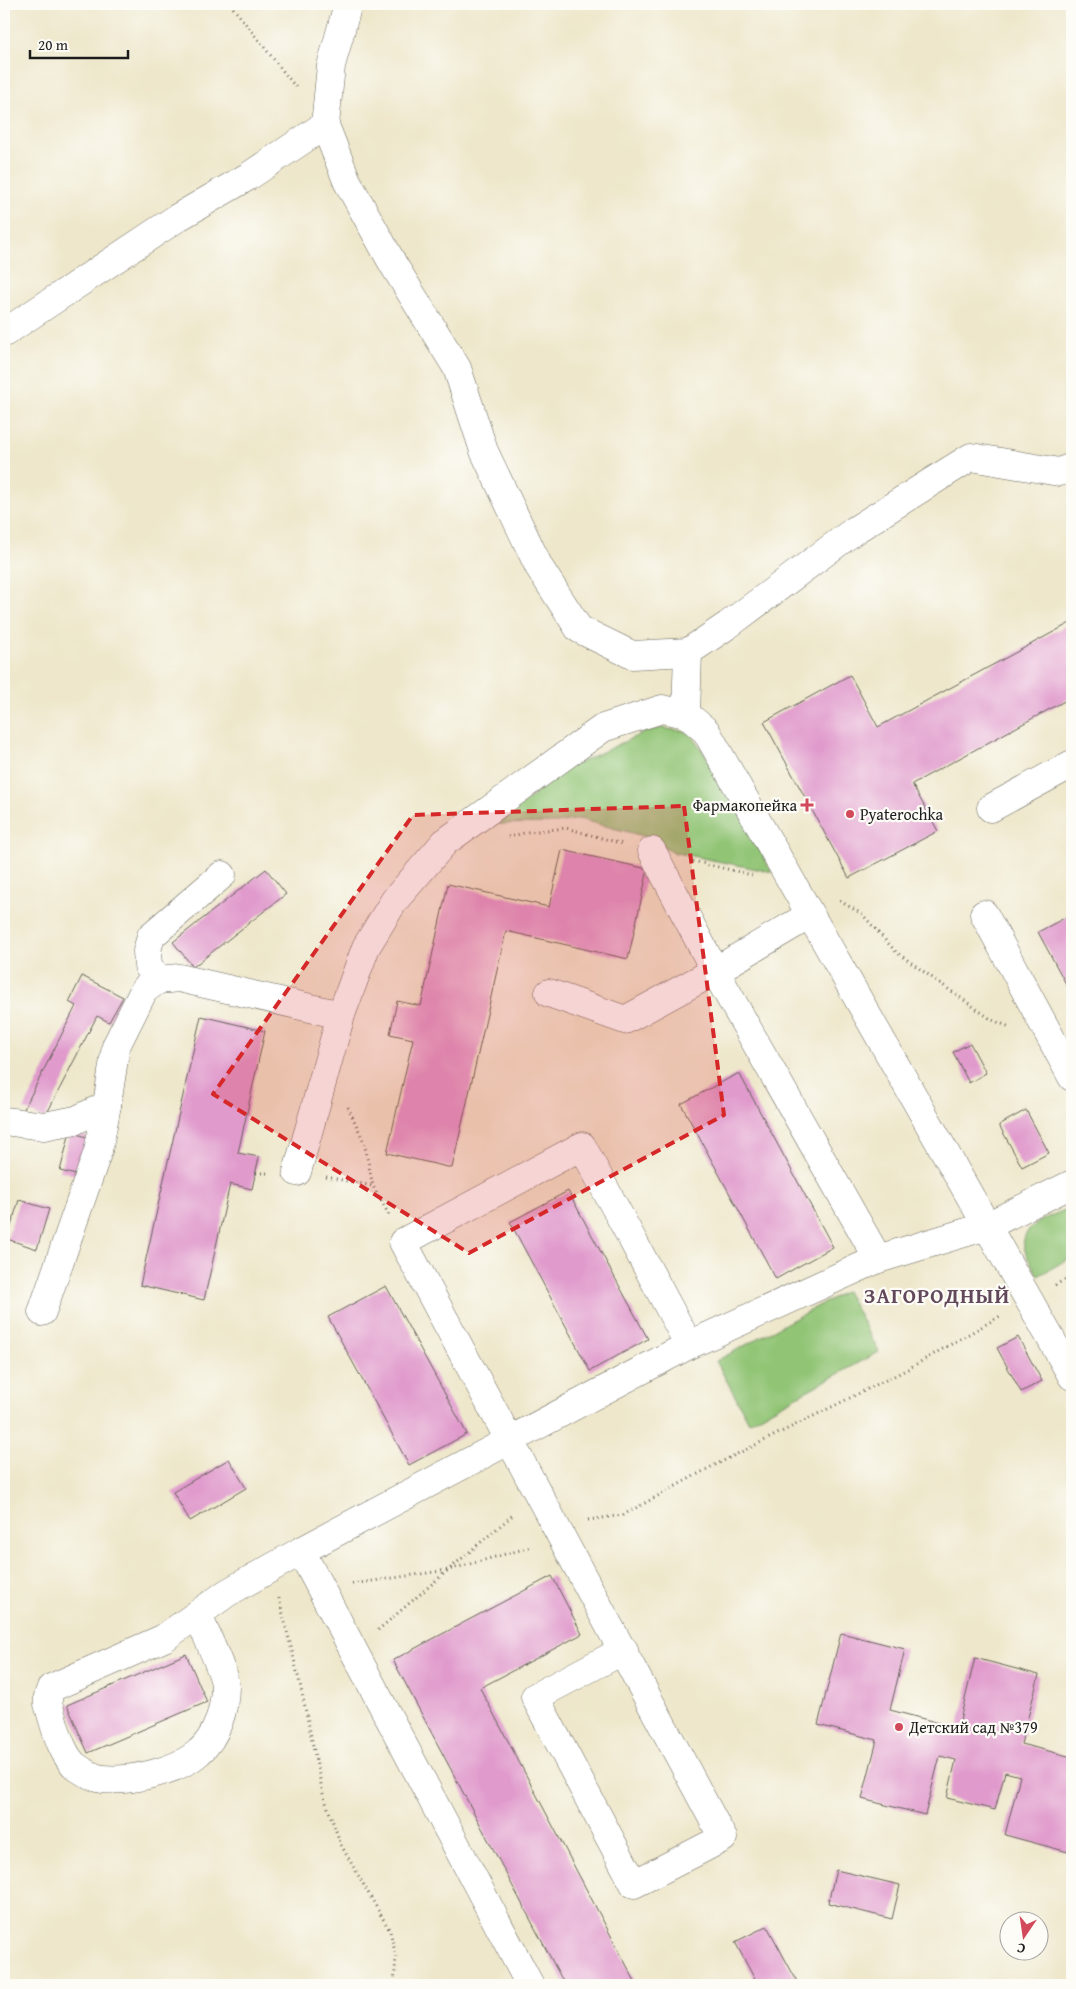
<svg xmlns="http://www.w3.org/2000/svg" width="1076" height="1989" font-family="'Gentium Book Plus',serif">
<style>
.green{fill:#91c475;stroke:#567048}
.building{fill:#e09acc}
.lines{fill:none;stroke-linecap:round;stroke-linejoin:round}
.minor-casing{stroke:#666359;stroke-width:29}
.path{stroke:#666359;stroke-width:3;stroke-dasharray:1 4;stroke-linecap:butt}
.minor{stroke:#fff;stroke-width:28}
.marked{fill:#d62828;fill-opacity:0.2;stroke:#d62828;stroke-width:4;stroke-dasharray:10 6;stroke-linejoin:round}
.poi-dot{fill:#d1495b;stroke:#fdfcf7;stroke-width:2}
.labels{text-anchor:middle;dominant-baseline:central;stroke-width:4.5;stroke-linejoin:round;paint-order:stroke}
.poi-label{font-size:16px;fill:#1c1c1c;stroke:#fdfcf7;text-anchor:start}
.district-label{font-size:21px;font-weight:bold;letter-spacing:1px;fill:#61485a;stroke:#fdfcf7}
</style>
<rect width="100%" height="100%" fill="#fdfcf7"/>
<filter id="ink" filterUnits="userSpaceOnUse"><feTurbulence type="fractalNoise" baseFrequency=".02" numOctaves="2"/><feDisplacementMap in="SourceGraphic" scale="10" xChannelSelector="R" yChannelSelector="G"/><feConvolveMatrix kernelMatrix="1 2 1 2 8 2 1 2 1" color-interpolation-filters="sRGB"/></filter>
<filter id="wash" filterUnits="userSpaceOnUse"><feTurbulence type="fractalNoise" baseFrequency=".0096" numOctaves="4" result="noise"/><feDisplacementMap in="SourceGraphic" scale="20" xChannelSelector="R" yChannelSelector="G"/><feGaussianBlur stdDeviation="1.12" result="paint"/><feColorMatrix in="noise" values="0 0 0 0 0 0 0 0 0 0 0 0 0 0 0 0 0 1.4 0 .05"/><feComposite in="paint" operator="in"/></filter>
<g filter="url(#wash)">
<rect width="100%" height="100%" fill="#eee7cb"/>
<!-- green -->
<g class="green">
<polygon points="661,728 683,731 691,734 709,760 772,872 672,852 651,838 579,819 557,823 499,824 564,770 645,732"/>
<path d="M1072,1207V1257L1038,1276C1034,1267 1026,1257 1024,1247C1019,1224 1057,1214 1072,1207Z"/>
<polygon points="846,1291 879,1352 749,1422 716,1361"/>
</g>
<g id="blocks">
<!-- building -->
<g class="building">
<polygon points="1072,423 1072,439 1065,428"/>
<polygon points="1072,622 1072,697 912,784 938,831 849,878 764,722 850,675 878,727"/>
<polygon points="562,850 648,869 628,959 506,931 452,1168 387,1153 413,1039 390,1034 397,1001 421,1006 448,884 549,907"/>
<polygon points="266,869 286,894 193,967 173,942"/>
<polygon points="1072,914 1072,995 1038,932"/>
<polygon points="82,976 123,997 109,1022 97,1016 44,1119 24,1109 76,1006 69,1002"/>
<polygon points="201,1016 265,1031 238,1153 259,1157 252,1189 230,1184 204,1300 140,1285"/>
<polygon points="970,1043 986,1073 969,1083 953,1052"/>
<polygon points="739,1073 833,1247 776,1279 681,1104"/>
<polygon points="1026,1110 1049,1153 1022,1167 999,1125"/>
<polygon points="70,1132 90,1138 80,1176 60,1171"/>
<polygon points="568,1191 648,1339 590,1371 510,1222"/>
<polygon points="19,1200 49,1209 37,1249 7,1239"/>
<polygon points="386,1286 467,1434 409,1465 328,1317"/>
<polygon points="1018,1337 1042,1381 1021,1392 997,1348"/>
<polygon points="229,1459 246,1488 190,1521 173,1492"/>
<polygon points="552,1576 582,1634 480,1688 637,1985 565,1985 393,1660"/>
<polygon points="841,1633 905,1649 890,1710 958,1728 975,1658 1039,1675 1021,1744 1072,1757 1072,1834 1068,1852 1005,1835 1020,1776 1005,1772 995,1810 947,1798 956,1760 940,1756 925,1815 862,1799 877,1740 818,1725"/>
<polygon points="186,1654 207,1702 88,1753 67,1705"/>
<polygon points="836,1870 900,1885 892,1919 828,1903"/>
<polygon points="767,1926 799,1985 758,1985 735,1942"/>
</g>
</g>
</g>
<g filter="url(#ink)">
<use href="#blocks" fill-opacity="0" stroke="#666359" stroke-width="1"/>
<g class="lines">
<!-- minor casing -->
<g class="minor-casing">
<g id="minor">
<polyline points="346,4 346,11 331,66 325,125 347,181 393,264 457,368 484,451 539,567 579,629 632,655 688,652 728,625 855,530 971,457 1059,472 1072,467"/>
<polyline points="4,333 177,218 249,176 325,125"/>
<polyline points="686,714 688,652"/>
<polyline points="991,808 1072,764"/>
<polyline points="652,851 715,971 878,1259"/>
<polyline points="984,914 1072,1077"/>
<polyline points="158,980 148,966 147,951 151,936 222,875"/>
<polyline points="549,993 625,1020 715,971 810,915"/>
<polyline points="4,1121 44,1126 76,1120 107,1105"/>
<polyline points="297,1172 341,1015 366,947 394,901 445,842 603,728 662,709 686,714 706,731 1072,1376"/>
<polyline points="42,1312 98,1151 107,1105 116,1046 144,990 158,980 179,978 341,1015"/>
<polyline points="301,1551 530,1985"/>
<path d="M198,1615C204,1630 225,1674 225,1686C225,1708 217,1737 199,1752C178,1771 130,1782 102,1779C95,1778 84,1772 78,1768C61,1757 54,1722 48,1704V1696L51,1688L164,1638L227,1593L301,1551L689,1345L878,1259L987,1226L1072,1184"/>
<polyline points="624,1650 535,1697 634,1884 723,1838 403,1242 582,1146 689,1345"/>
</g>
</g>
<!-- path -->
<g class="path">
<polyline points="230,4 298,90"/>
<polyline points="508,837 528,832 566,828 623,844"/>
<polyline points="693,861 752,875"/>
<polyline points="840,901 862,914 896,952 992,1020 1010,1027"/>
<polyline points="348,1107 364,1142 373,1186 389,1215"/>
<polyline points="256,1173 268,1173"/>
<polyline points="326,1177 373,1186"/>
<polyline points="1055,1285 1072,1276"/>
<polyline points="588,1520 623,1515 707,1469 906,1370 1002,1315"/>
<polyline points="352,1584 448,1570 531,1547"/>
<polyline points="279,1598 301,1688 323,1794 341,1845 390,1931 396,1956 394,1985"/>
<polyline points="378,1630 514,1514"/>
</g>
<!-- minor -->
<use href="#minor" class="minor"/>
</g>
</g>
<!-- marked area -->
<path class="marked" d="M684,806L724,1115L469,1253L213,1094L413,815Z"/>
<!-- markers -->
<g class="poi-dot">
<path d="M804.5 797.5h5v5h5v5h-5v5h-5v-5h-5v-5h5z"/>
<circle cx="850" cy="814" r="5"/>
<circle cx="899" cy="1727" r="5"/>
</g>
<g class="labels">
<!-- poi labels -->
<g class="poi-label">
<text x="797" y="805" text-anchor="end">Фармакопейка</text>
<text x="860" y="814">Pyaterochka</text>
<text x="909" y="1727">Детский сад №379</text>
</g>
<!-- district labels -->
<g class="district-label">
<text x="937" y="1295">ЗАГОРОДНЫЙ</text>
</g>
</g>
<!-- margin -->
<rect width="1076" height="1989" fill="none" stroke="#fdfcf7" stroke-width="20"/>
<!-- north arrow -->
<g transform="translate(1024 1936) rotate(193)"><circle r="24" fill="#fdfcf7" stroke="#a3a29f"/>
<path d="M0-4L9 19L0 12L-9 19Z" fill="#d1495b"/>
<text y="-8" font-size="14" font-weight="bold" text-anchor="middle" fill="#1c1c1c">С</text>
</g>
<!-- scale -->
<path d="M30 50v8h98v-8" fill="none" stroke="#1c1c1c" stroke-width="2.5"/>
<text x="38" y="50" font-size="15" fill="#1c1c1c" stroke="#fdfcf7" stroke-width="4" paint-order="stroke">20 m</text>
</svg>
